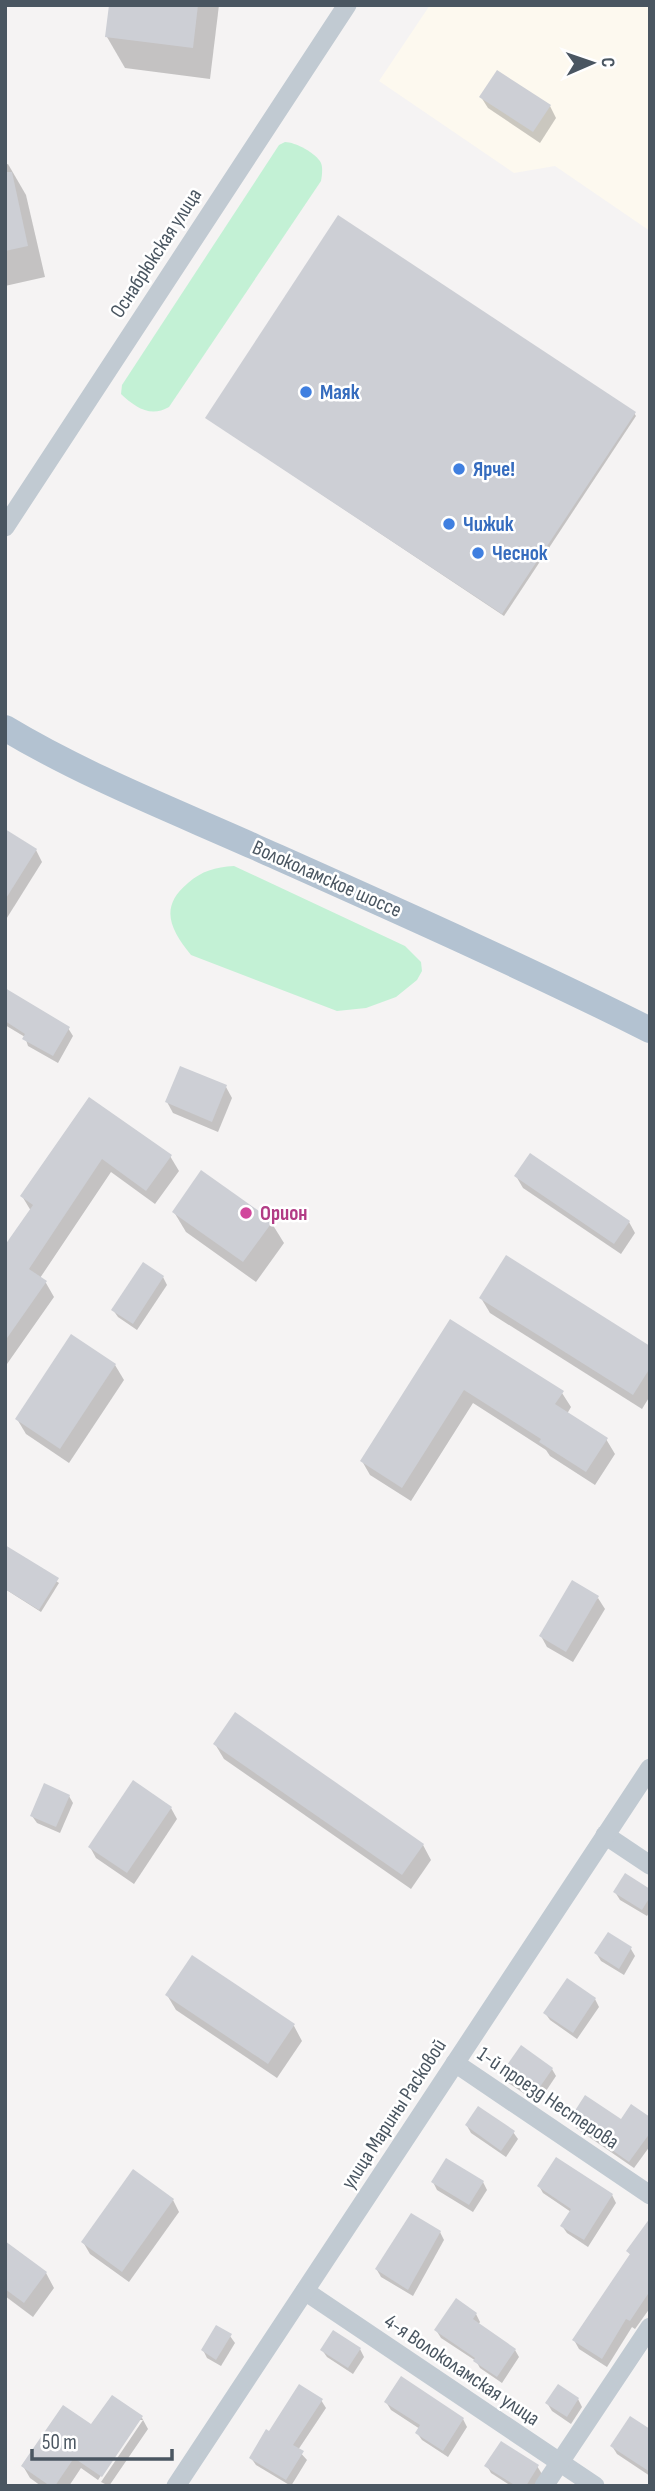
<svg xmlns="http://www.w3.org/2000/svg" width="655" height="2491" font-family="'Sofia Sans Condensed',sans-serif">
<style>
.commercial{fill:#fdf9ef}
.grass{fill:#c3f1d5}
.shadow{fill:#0003}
.building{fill:#cdcfd5}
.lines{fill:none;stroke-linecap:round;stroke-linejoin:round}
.minor{stroke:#c1cad2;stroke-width:19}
.major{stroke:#b3c2d1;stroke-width:26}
.shop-dot{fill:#3f7fe0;stroke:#fff;stroke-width:2.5}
.hotel-dot{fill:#d1479c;stroke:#fff;stroke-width:2.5}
.labels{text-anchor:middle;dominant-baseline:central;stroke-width:5;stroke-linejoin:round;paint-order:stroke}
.street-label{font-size:21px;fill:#4a5661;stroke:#fff}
.shop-label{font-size:21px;font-weight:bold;fill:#366cbe;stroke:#fff;text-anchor:start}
.hotel-label{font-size:21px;font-weight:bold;fill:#b23c85;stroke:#fff;text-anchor:start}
</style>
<rect width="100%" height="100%" fill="#f5f3f3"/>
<!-- commercial -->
<polygon class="commercial" points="430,5 650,5 650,231 555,166 514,173 379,81"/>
<!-- grass -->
<g class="grass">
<path d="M285,142C295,142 316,153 321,163C323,168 322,175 321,181L169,407C150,418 135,407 121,394L122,385L279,145Z"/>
<path d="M234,866L405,946L421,962L422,971L417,980L396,997L366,1008L337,1011L191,955C170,929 159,907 188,883C202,871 215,867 234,866Z"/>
</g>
<!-- shadow -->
<g class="shadow">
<polygon points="111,5 219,5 210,79 125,68 107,37"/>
<polygon points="481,97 550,106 556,118 540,143 488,108"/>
<polygon points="8,164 26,195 45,277 5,286 5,165"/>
<polygon points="634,413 636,416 504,616 207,418"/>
<polygon points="5,836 36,850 42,862 5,921"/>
<polygon points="5,990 68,1028 73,1036 58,1063 28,1046 25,1037 5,1025"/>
<polygon points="226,1087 232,1098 218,1132 173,1113 167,1102"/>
<polygon points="89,1099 170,1156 179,1171 155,1204 111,1172 40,1278 46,1283 54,1297 7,1364 5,1363 5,1248 31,1211 22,1196"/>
<polygon points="516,1176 629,1222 635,1233 621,1254 523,1188"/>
<polygon points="174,1212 271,1222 284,1243 256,1282 186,1232"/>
<polygon points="163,1277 167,1285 137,1330 118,1317 113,1310"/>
<polygon points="481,1298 650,1348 650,1396 642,1409 490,1313"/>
<polygon points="451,1321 562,1393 571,1407 567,1414 606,1439 615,1454 595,1485 550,1456 546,1450 473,1403 411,1501 370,1475 362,1461"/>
<polygon points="115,1365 124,1380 69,1463 26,1434 17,1419"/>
<polygon points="5,1547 59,1583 41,1612 5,1589"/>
<polygon points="598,1598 605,1609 573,1662 547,1647 541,1636"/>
<polygon points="215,1744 423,1845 431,1860 411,1889 224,1759"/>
<polygon points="69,1796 73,1803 60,1833 37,1823 32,1816"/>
<polygon points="171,1808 177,1819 134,1884 96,1858 90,1847"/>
<polygon points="650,1891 650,1911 647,1916 620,1900 615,1892"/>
<polygon points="608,1934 631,1949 635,1956 624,1975 601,1961 596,1953"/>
<polygon points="167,1995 294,2026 302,2041 277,2078 176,2010"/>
<polygon points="595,1999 599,2007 577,2039 550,2020 545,2013"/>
<polygon points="552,2069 556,2076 538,2103 507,2082 503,2075"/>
<polygon points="571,2120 650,2120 650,2146 634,2168 576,2128"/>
<polygon points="467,2126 513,2132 518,2139 506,2157 471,2133"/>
<polygon points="433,2182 483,2182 487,2190 473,2212 437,2190"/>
<polygon points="539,2186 612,2195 616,2203 588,2247 567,2233 562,2226 571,2212 543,2193"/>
<polygon points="173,2200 179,2212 129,2282 90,2254 83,2242"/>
<polygon points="650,2221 650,2308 635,2329 632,2327 607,2367 579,2349 574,2340 631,2256 628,2251"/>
<polygon points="440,2232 444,2240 413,2296 381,2277 377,2270"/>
<polygon points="5,2243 46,2273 54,2288 33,2317 5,2296"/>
<polygon points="476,2314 480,2322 478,2325 515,2350 519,2357 502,2383 480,2368 476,2361 441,2338 436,2330"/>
<polygon points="230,2336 235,2343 221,2366 207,2358 203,2350"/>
<polygon points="360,2349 364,2357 353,2374 327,2357 322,2350"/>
<polygon points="559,2386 578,2399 582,2407 571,2424 552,2411 547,2403"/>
<polygon points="321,2400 326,2408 298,2450 307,2460 291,2486 256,2465 251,2458 270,2433"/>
<polygon points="386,2402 463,2419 467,2427 448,2457 422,2440 417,2433 420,2429 391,2410"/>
<polygon points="142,2418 148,2429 109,2486 101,2482 143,2420 138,2420 98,2480 81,2468 69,2486 41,2486 30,2478 23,2466 92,2427"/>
<polygon points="650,2432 650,2476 617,2454 612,2446"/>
<polygon points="487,2466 537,2466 542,2474 534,2486 511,2486 491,2473"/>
</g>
<!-- building -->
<g class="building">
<polygon points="109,5 198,5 193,48 105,37"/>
<polygon points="497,70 551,105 533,132 479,97"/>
<polygon points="5,172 12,172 28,246 5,251"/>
<polygon points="338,215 636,412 502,614 205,418"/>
<polygon points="5,829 37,849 5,900"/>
<polygon points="5,988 70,1027 53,1056 22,1039 25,1034 5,1021"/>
<polygon points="180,1066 227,1085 212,1122 165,1102"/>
<polygon points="89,1097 172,1155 146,1191 102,1159 29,1269 47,1281 5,1341 5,1245 33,1205 20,1196"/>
<polygon points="530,1153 630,1221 614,1244 514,1176"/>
<polygon points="201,1170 273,1221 243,1262 172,1212"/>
<polygon points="506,1255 650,1346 650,1368 633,1395 479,1298"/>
<polygon points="143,1262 164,1276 133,1324 111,1310"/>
<polygon points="450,1319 564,1391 555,1404 608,1438 586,1472 539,1442 541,1439 464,1390 402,1488 360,1461"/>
<polygon points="71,1334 116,1364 60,1449 15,1419"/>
<polygon points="5,1545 59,1578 39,1610 5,1589"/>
<polygon points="572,1580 599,1596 566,1652 539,1636"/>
<polygon points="235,1712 424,1844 402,1875 213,1744"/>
<polygon points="133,1780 172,1807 127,1873 88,1847"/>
<polygon points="44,1783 70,1795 56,1827 30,1816"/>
<polygon points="625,1873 650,1889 650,1897 642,1910 613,1892"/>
<polygon points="608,1932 632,1947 619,1969 594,1953"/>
<polygon points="192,1955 295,2024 268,2064 165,1995"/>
<polygon points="567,1978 596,1998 573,2033 543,2013"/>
<polygon points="521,2045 553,2068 533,2097 500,2075"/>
<polygon points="585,2095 621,2119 631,2104 650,2117 650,2133 629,2162 569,2120"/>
<polygon points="478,2106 515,2131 501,2151 465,2125"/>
<polygon points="556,2157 613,2194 584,2240 560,2226 571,2209 537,2186"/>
<polygon points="446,2158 484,2181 469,2205 431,2182"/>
<polygon points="133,2169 174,2199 122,2272 81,2242"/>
<polygon points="411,2213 441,2231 408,2290 375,2269"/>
<polygon points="650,2218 650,2291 630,2321 626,2319 602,2359 572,2340 630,2254 626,2251"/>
<polygon points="5,2241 47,2272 24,2303 5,2289"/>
<polygon points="456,2298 477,2313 473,2319 516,2349 497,2377 473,2361 475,2358 434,2330"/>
<polygon points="216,2325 232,2334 216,2360 201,2350"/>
<polygon points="333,2330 361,2348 348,2368 320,2350"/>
<polygon points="401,2376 464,2418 443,2451 415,2433 420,2425 384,2402"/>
<polygon points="299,2384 323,2399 293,2445 304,2451 286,2480 249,2458 266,2429 269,2431"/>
<polygon points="558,2384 579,2398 567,2417 545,2403"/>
<polygon points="112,2395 143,2416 102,2477 74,2458 55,2486 50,2486 21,2466 63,2405 91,2424"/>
<polygon points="630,2416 650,2429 650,2472 610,2446"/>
<polygon points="501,2441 539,2465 526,2486 516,2486 484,2466"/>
</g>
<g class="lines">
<!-- minor -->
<g class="minor">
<polyline points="5,527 347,5"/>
<polyline points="605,1835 650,1865"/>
<polyline points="455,2063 650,2195"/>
<polyline points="305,2291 595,2486"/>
<polyline points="176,2486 650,1768"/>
<polyline points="544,2486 650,2327"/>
</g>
<!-- major -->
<path class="major" d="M5,728C83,775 172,810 255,847C387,906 520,965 650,1030"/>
</g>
<!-- markers -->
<g class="shop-dot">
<circle cx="306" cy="392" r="7"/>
<circle cx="459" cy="469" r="7"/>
<circle cx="449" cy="524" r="7"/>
<circle cx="478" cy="553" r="7"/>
</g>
<circle class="hotel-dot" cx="246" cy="1213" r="7"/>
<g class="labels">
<!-- street labels -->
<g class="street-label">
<text transform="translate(156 253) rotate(-57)">Оснабрюкская улица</text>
<text transform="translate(327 879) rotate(24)">Волоколамское шоссе</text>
<text transform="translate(548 2098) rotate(34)">1-й проезд Нестерова</text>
<text transform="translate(394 2114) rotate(-57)">улица Марины Расковой</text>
<text transform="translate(462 2370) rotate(34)">4-я Волоколамская улица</text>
</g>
<!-- shop labels -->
<g class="shop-label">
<text x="320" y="392">Маяк</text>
<text x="473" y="469">Ярче!</text>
<text x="463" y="524">Чижик</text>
<text x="492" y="553">Чеснок</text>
</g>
<!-- hotel labels -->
<g class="hotel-label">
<text x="260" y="1213">Орион</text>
</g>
</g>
<!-- border -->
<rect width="655" height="2491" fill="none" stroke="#4a5661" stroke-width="14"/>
<!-- north arrow -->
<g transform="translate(592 63) rotate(88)" stroke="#ffffff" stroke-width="5" paint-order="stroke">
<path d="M0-5L12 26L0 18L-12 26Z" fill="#4a5661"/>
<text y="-10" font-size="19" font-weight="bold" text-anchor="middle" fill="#4a5661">С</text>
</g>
<!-- scale -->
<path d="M32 2449v10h140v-10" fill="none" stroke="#4a5661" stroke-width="3.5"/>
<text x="42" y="2449" font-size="21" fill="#4a5661" stroke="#ffffff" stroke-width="5" paint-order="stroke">50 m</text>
</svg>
